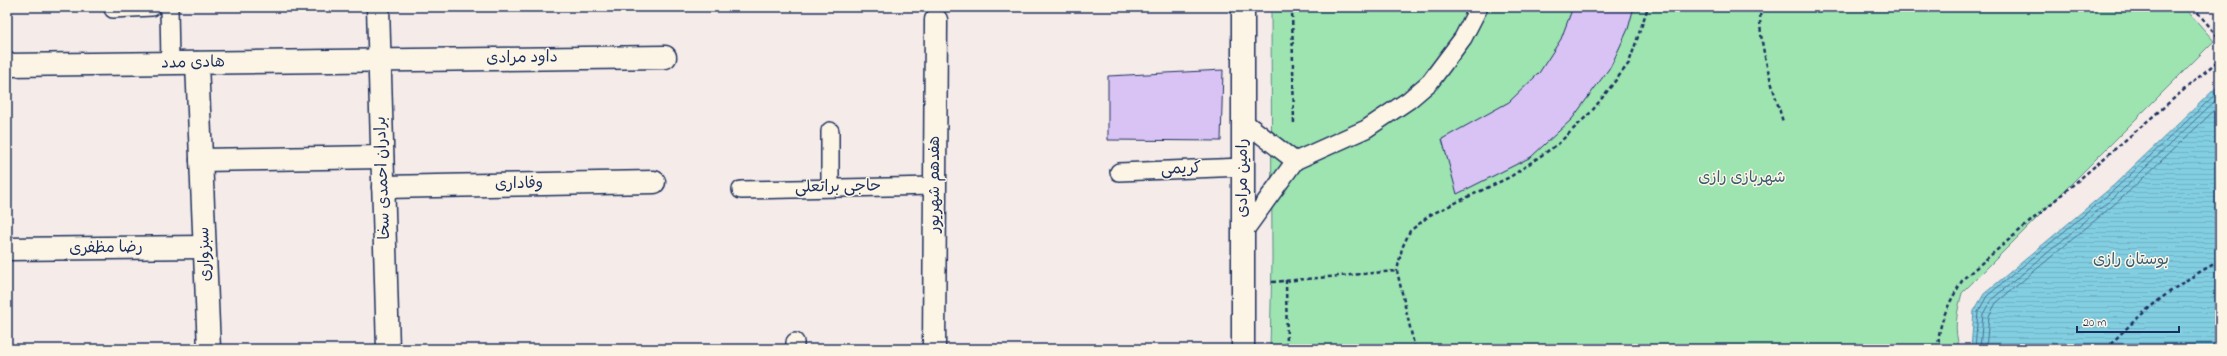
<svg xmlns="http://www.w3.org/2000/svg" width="2227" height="356" font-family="'Indie Flower','Playpen Sans Arabic',sans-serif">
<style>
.park{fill:#9de4b1;stroke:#5c8a88}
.water{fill:url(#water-rules);stroke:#598fad}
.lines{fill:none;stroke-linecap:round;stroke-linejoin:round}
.shore{stroke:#456f93;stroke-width:1}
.building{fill:#d8c3f4;stroke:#1b2f5e}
.service-casing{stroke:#1b2f5e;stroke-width:20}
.minor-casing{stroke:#1b2f5e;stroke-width:25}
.tertiary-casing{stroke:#1b2f5e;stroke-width:25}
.path{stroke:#1b2f5e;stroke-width:2.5;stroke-dasharray:4 3;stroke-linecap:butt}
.service{stroke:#fcf5e5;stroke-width:17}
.minor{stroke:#fcf5e5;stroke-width:22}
.tertiary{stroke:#fcf5e5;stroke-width:22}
.labels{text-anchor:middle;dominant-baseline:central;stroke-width:3;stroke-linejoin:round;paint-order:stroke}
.street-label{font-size:16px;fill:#1b2f5e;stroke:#fcf5e5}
.park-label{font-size:16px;fill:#3c5c73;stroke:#fcf5e5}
</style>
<defs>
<pattern id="water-rules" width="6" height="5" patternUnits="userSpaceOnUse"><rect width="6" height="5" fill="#83cfe2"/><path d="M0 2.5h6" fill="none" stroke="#71b2c4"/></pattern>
</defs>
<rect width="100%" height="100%" fill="#f5ebe8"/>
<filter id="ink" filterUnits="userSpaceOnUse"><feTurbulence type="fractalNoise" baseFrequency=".025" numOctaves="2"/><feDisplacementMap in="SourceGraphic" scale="8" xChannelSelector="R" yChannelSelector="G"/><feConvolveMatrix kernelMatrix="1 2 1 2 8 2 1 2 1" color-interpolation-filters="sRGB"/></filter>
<g filter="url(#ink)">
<!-- park -->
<path class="park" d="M1271,7H2184L2214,41L1962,293C1957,312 1953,329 1960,349H1270L1272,260Z"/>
<!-- water -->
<polygon class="water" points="2220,84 2220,349 1971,349 1974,311 1984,294 2113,186"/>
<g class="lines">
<!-- shore -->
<g class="shore">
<polyline points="1975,349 1978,312 1987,296 2115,189 2220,90"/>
<polyline points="1980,349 1983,314 1991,300 2119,193 2220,96"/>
<polyline points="1986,349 1989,316 1996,303 2123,197 2220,105"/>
</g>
</g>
<!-- building -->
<g class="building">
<polygon points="1573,7 1634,7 1628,29 1611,66 1572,119 1531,157 1457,194 1442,139 1509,102 1539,73 1561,39"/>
<polygon points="1223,70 1221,141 1108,140 1108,76"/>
</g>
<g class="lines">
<!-- service casing -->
<g class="service-casing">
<g id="service">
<polyline points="169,7 170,63"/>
<polyline points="113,9 152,7"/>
<polyline points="1243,121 1295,161 1243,233"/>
<polyline points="1295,161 1366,129 1409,100 1430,82 1463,38 1479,7"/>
<polyline points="1119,172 1243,167"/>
<polyline points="830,187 830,131"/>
<polyline points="741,190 935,186"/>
<polyline points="795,342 795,349"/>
</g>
</g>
<!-- minor casing -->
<g class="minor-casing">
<g id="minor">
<polyline points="197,63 209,349"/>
<polyline points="7,65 665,57"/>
<polyline points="201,160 382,157"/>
<polyline points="383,187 654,182"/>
<polyline points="7,249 204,247"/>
<polyline points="934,349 936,20"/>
</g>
</g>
<!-- tertiary casing -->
<g class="tertiary-casing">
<g id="tertiary">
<polyline points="378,7 388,349"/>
<polyline points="1243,349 1243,7"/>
</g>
</g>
<!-- path -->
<g class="path">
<polyline points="1292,7 1294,126"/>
<path d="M1761,7C1756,40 1774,90 1783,122"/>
<polyline points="2193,7 2220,39"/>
<polyline points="1286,280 1287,349"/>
<polyline points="1272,282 1396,271"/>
<polyline points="1415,349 1397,271 1402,248 1410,231 1430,215 1510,177 1558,144 1592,111 1629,63 1648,7"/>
<path d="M1939,349C1936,324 1951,300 1963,279L2220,59"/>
<path d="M2106,349C2139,314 2176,283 2220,261"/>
</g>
<!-- service -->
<use href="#service" class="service"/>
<!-- minor -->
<use href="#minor" class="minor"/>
<!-- tertiary -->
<use href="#tertiary" class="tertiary"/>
</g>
</g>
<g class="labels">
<!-- street labels -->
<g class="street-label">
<text transform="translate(522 58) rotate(-1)">داود مرادی</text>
<text transform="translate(193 63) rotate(-1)">هادی مدد</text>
<text transform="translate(1181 169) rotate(-2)">کریمی</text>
<text transform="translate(383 178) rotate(-92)">برادران احمدی سخا</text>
<text transform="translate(1243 178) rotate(-90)">رامین مرادی</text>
<text transform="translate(519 184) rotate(-1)">وفاداری</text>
<text transform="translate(935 184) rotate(-90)">هفدهم شهریور</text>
<text transform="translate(838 187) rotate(-1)">حاجی براتعلی</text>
<text transform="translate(106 248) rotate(-1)">رضا مظفری</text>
<text transform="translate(205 254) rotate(-92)">سبزواری</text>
</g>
<!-- park labels -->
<g class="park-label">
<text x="1742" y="178">شهربازی رازی</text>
<text x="2131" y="260">بوستان رازی</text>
</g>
</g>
<!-- margin -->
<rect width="2227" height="356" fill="none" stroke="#fcf5e5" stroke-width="24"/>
<rect x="12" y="12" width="2203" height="332" fill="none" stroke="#1b2f5e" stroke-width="1.5" filter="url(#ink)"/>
<!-- scale -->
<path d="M2077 326v6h102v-6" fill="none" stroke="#1b2f5e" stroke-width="2"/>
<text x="2083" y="326" font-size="12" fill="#1b2f5e" stroke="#fcf5e5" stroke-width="3" paint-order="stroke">20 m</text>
</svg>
